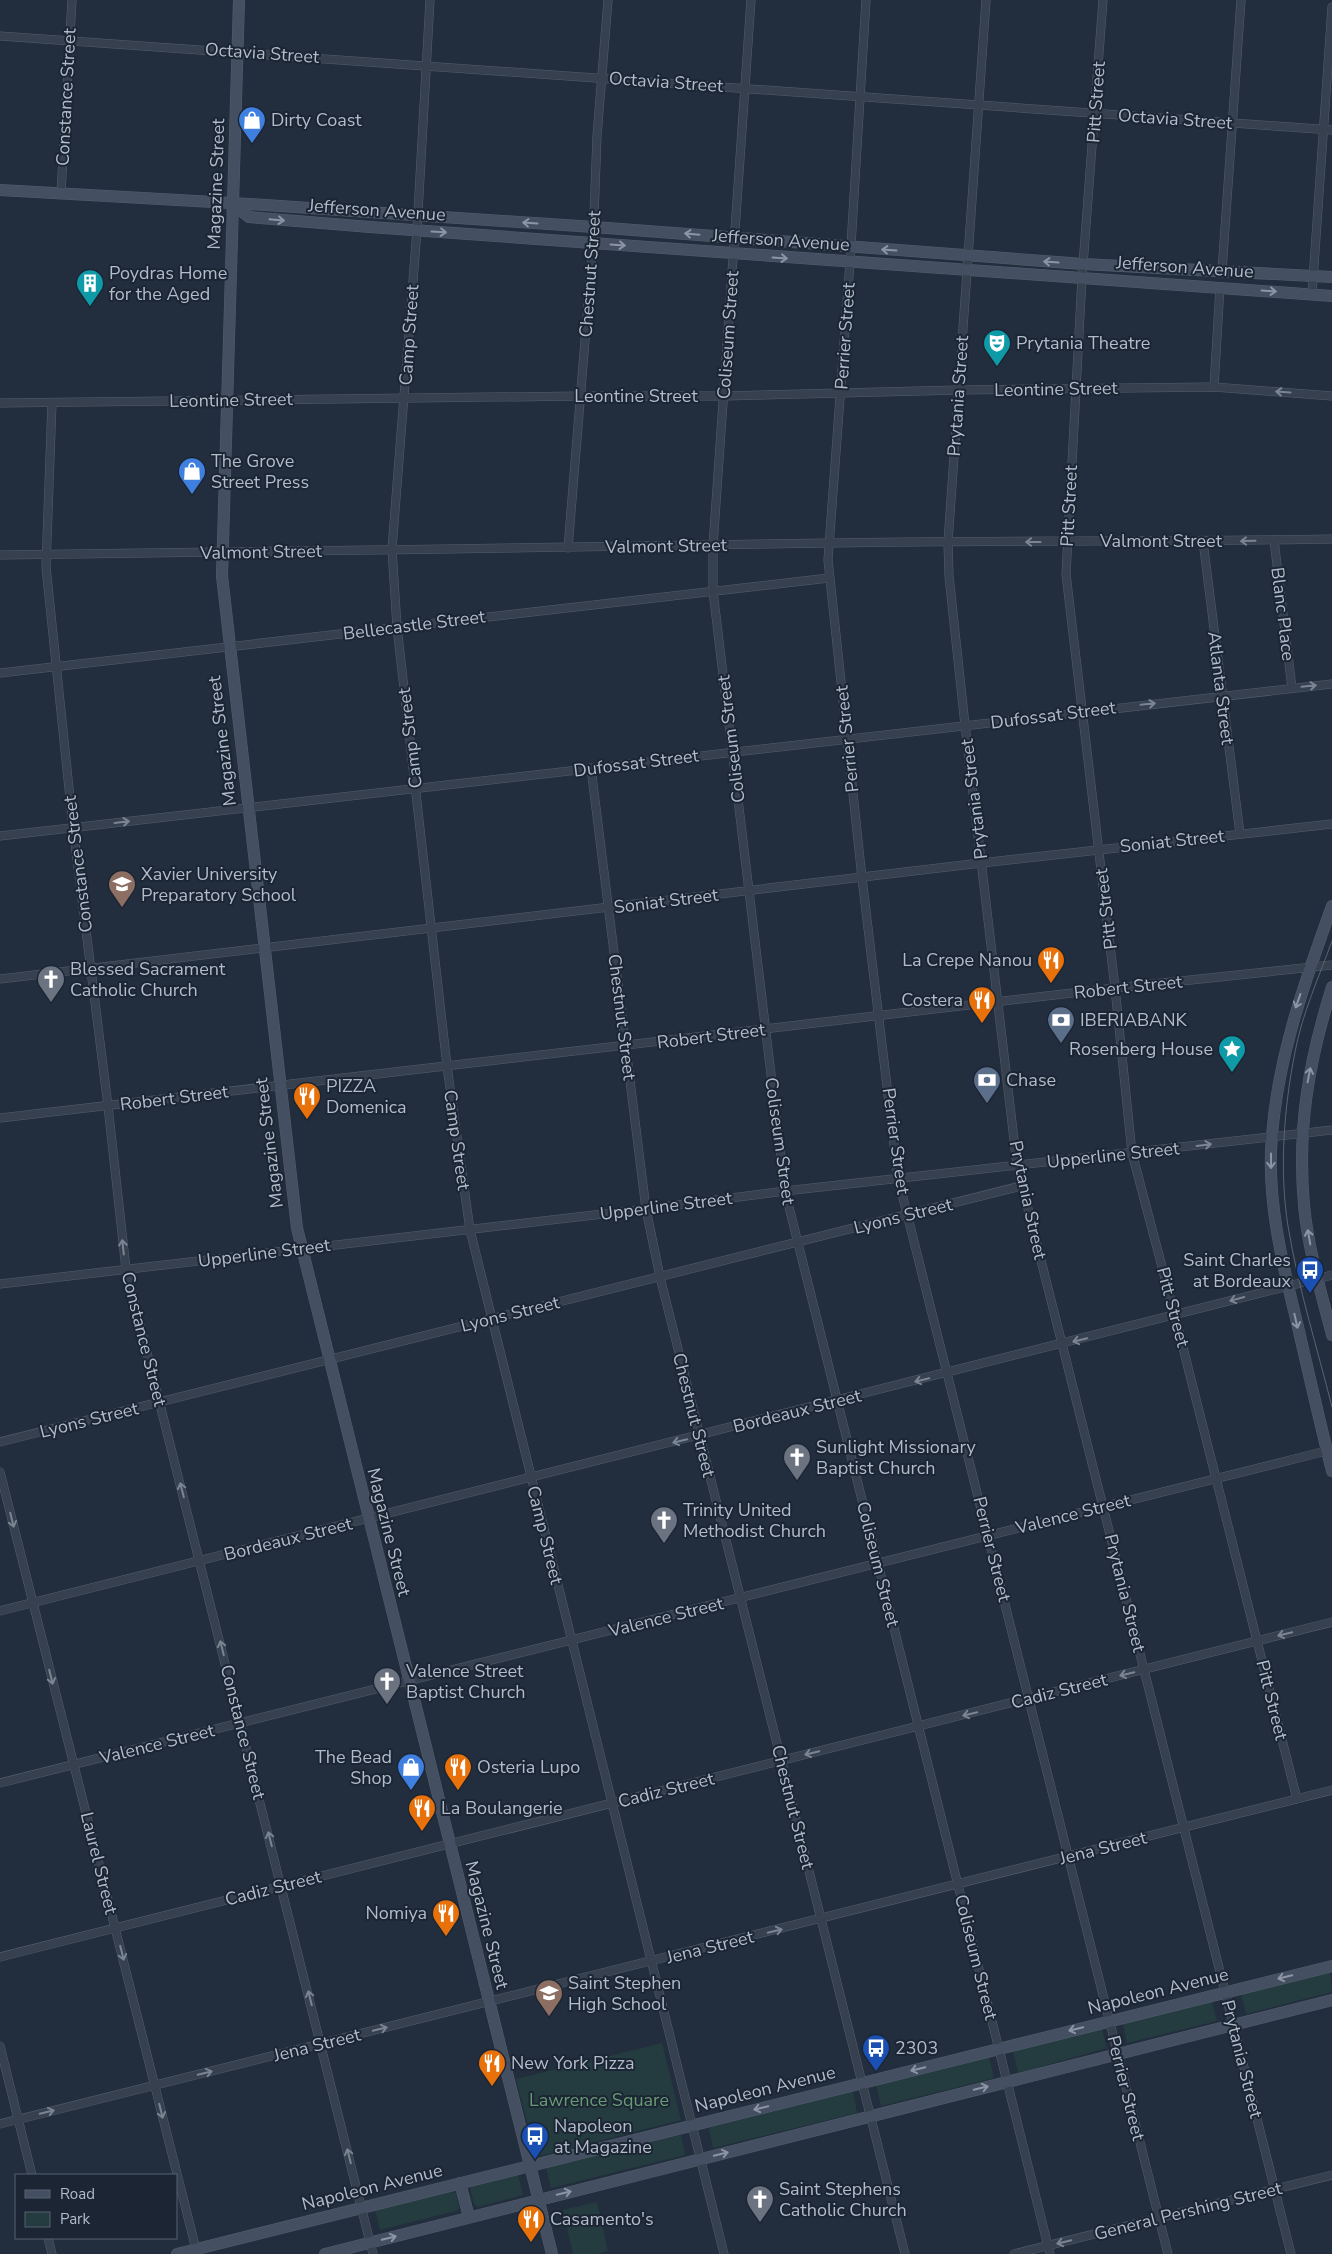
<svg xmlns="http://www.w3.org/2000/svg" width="1332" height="2254" font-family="'Nunito Sans',sans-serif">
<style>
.green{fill:#243c3f}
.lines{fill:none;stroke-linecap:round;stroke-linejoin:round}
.street-casing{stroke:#545e6c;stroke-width:9}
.secondary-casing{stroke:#545e6c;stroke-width:12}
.street{stroke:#36404e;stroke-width:8}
.secondary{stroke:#444f61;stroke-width:11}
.tram{stroke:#586475;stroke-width:1}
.oneway{stroke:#8c95a5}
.oneway2{stroke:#7a8492}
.labels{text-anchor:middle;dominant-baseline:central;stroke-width:4;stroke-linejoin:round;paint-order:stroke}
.street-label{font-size:18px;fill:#b2bbc9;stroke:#1b2533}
.poi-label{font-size:18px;fill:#b2bbc9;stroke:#1b2533;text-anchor:start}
.park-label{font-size:18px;fill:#689b74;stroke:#1b2533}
</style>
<rect width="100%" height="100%" fill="#222e3e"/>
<!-- green -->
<g class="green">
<polygon points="1330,1971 1332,1992 1246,2014 1241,1994"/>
<polygon points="1212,2002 1217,2021 1127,2043 1123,2024"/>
<polygon points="1102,2029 1107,2048 1018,2073 1013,2051"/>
<polygon points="662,2043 681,2120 536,2157 516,2079"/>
<polygon points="989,2057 994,2078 881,2106 876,2085"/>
<polygon points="853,2091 857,2113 713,2148 709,2128"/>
<polygon points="681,2135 685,2155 551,2188 546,2168"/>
<polygon points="518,2175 523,2195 477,2207 474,2204 470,2189 472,2187"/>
<polygon points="452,2192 456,2193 459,2208 456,2211 380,2230 375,2210"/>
<polygon points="597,2202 608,2251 597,2254 573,2254 563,2210"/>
</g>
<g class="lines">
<!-- street casing -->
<g class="street-casing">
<g id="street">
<polyline points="430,0 417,230 392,549 397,627 447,1066 470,1230 724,2254"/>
<polyline points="751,0 713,546 713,591 785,1191 1050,2254"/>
<polyline points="866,0 850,262 828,560 862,878 898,1178 1168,2254"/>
<polyline points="986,0 948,542 949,576 965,725 1017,1165 1291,2254"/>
<polyline points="1103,0 1082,278 1066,574 1115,988 1132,1153 1175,1316 1297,1799"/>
<polyline points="0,36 1332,130"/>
<polyline points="61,193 72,0"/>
<polyline points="1222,271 1241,0"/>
<polyline points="1312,294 1332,7"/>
<polyline points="1214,387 1220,287"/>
<polyline points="0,403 582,396 723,396 959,390 1214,387 1332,396"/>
<polyline points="52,403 46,567 73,827 108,1106 126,1269 373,2254"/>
<polyline points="1274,540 1292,688"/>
<polyline points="1203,541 1240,834"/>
<polyline points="568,548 593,243 597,136 608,0"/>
<path d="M0,555C277,552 553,547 830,543C997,540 1165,542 1332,539"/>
<polyline points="0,673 829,578"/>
<polyline points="591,768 646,1209 660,1277 905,2254"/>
<polyline points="0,836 1332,684"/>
<polyline points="0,979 981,863 1332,824"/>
<polyline points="0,1118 1115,988 1332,965"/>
<polyline points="0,1284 646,1209 785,1191 1332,1130"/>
<polyline points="0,1442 1021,1186"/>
<polyline points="0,1472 197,2253"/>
<polyline points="0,1611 1332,1275"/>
<polyline points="0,1783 1330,1450"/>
<polyline points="0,1957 1332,1622"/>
<polyline points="0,2046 32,2175"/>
<polyline points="0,2124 1332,1790"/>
<polyline points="48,2238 52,2254"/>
<polyline points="1014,2254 1332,2175"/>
</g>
</g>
<!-- secondary casing -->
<g class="secondary-casing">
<g id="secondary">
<polyline points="239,0 222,576 297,1228 552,2254"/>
<polyline points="0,190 249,204 594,227 1083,264 1332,277"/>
<polyline points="233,204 249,217 370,227 1332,296"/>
<path d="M1332,906C1305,981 1278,1056 1272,1136C1266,1199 1283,1266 1298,1327C1309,1375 1320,1423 1332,1471"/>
<path d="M1332,987C1309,1061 1297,1127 1304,1205C1308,1249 1321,1292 1332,1335"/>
<polyline points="460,2183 469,2217"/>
<polyline points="177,2254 1332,1966"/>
<polyline points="325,2254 1332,2000"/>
</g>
</g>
<!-- street -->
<use href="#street" class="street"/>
<!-- secondary -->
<use href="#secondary" class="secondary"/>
<!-- tram -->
<path class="tram" d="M1332,941C1319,977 1302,1014 1295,1052C1284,1108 1279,1169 1288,1226C1298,1287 1317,1347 1332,1407"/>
</g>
<!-- one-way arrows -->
<defs><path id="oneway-shaft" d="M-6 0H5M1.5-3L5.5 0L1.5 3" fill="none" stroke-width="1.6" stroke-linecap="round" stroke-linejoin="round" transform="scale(1.25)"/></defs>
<g class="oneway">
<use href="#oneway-shaft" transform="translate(277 220) rotate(5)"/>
<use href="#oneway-shaft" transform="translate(530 223) rotate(-176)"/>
<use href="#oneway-shaft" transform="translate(439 232) rotate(3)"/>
<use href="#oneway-shaft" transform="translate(692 234) rotate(-175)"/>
<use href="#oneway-shaft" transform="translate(618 245) rotate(4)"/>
<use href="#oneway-shaft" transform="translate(889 250) rotate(-176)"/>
<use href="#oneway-shaft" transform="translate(780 258) rotate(4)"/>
<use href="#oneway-shaft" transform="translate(1051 262) rotate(-176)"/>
<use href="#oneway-shaft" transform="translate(1269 291) rotate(4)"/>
<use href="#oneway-shaft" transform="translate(1298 1001) rotate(109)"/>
<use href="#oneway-shaft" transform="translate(1309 1075) rotate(-79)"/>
<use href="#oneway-shaft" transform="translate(1271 1161) rotate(90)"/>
<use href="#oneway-shaft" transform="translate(1309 1237) rotate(-100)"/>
<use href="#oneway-shaft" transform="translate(1296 1321) rotate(77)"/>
<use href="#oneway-shaft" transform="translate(1285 1977) rotate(166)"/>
<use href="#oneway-shaft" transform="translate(1076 2029) rotate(166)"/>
<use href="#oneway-shaft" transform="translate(918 2069) rotate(166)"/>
<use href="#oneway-shaft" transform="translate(981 2088) rotate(-14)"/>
<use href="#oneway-shaft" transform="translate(761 2108) rotate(166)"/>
<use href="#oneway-shaft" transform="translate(721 2154) rotate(-14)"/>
<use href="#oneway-shaft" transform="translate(564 2193) rotate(-14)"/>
<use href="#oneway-shaft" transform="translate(389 2238) rotate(-14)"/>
</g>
<g class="oneway2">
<use href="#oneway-shaft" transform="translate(1283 392) rotate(-176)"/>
<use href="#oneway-shaft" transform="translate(1248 541) rotate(179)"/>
<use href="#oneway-shaft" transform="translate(1033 542) rotate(-180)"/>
<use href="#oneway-shaft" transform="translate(1309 686) rotate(-6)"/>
<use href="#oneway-shaft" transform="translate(1148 704) rotate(-6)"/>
<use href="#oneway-shaft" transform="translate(122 822) rotate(-7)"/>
<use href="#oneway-shaft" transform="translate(1204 1145) rotate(-7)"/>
<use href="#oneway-shaft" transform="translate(123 1247) rotate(-96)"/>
<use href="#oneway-shaft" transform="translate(1237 1299) rotate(165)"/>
<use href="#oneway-shaft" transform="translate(1080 1340) rotate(166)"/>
<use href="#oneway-shaft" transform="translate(922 1380) rotate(166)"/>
<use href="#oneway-shaft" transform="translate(680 1441) rotate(166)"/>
<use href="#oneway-shaft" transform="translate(182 1490) rotate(-104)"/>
<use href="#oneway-shaft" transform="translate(12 1520) rotate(76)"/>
<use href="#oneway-shaft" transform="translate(1285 1634) rotate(166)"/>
<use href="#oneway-shaft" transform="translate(222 1648) rotate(-104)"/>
<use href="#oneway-shaft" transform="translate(1127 1674) rotate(166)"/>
<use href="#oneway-shaft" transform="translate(51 1677) rotate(76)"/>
<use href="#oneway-shaft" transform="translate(970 1714) rotate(166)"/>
<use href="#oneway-shaft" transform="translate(812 1753) rotate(166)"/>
<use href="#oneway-shaft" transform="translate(270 1839) rotate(-104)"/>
<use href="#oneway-shaft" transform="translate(775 1931) rotate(-14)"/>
<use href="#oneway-shaft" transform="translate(122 1953) rotate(76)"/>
<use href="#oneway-shaft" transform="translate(310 1998) rotate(-104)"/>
<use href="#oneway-shaft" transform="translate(380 2029) rotate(-14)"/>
<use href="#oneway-shaft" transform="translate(205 2073) rotate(-14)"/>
<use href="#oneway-shaft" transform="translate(161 2111) rotate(76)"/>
<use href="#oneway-shaft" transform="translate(47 2112) rotate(-14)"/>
<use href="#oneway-shaft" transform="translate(349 2156) rotate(-104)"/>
<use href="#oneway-shaft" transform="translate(1064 2242) rotate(166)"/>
</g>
<!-- icons -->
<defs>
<g id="shop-pin" transform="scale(1.4375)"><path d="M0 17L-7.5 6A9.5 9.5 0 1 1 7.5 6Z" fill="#3f7fe0" stroke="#1b2533"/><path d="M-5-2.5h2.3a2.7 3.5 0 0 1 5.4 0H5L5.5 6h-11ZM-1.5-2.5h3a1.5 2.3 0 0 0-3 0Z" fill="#fff"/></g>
<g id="building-pin" transform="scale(1.4375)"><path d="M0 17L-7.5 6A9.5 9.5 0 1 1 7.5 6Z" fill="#0f9aa8" stroke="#1b2533"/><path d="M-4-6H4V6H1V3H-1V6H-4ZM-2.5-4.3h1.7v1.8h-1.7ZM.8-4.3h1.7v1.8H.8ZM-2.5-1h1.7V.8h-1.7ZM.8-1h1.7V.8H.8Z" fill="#fff"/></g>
<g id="theatre-pin" transform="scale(1.4375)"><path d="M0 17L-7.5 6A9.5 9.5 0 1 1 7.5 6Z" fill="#0f9aa8" stroke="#1b2533"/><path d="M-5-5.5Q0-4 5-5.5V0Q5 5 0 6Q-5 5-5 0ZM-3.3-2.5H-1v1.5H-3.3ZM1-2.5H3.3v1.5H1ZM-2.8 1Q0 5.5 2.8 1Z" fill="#fff"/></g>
<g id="school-pin" transform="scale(1.4375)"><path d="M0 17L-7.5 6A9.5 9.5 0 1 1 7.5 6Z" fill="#8d6e63" stroke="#1b2533"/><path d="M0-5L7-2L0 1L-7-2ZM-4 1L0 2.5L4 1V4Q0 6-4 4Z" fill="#fff"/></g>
<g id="restaurant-pin" transform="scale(1.4375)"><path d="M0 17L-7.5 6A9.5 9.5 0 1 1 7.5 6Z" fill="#e8710a" stroke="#1b2533"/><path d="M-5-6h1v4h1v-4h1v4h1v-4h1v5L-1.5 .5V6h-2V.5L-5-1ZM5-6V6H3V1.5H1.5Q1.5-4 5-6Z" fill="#fff"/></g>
<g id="church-pin" transform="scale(1.4375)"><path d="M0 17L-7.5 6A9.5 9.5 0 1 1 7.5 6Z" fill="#6b7280" stroke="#1b2533"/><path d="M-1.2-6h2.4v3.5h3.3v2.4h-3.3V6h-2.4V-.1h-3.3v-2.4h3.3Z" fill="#fff"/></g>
<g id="bank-pin" transform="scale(1.4375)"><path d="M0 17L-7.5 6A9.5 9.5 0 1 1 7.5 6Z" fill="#5c6f8a" stroke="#1b2533"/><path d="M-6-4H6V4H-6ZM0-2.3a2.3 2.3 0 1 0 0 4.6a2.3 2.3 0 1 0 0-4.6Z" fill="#fff"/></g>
<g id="sight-pin" transform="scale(1.4375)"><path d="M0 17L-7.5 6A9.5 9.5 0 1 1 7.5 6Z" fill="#0f9aa8" stroke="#1b2533"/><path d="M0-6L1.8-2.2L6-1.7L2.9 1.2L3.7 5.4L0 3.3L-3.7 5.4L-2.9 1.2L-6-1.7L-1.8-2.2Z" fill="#fff"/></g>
<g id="bus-pin" transform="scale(1.4375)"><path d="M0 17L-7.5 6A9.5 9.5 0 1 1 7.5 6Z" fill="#1a4fb4" stroke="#1b2533"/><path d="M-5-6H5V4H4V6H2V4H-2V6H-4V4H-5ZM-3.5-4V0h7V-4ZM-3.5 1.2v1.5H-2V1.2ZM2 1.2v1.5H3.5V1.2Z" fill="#fff"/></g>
</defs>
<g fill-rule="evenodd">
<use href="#shop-pin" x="252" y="120"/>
<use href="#building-pin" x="90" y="283"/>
<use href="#theatre-pin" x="997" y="343"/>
<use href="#shop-pin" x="192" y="471"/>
<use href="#school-pin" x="122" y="884"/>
<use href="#restaurant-pin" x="1051" y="960"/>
<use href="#church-pin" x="51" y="979"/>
<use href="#restaurant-pin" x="982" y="1000"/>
<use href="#bank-pin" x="1061" y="1020"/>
<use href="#sight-pin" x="1232" y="1049"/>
<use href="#bank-pin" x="987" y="1080"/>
<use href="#restaurant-pin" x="307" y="1096"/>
<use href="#bus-pin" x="1310" y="1270"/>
<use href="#church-pin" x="797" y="1457"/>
<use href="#church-pin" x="664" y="1520"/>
<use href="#church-pin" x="387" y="1681"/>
<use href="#shop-pin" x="411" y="1767"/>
<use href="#restaurant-pin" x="458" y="1767"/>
<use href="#restaurant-pin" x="422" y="1808"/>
<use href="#restaurant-pin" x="446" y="1913"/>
<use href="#school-pin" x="549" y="1993"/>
<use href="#bus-pin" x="876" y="2048"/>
<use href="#restaurant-pin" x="492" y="2063"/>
<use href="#bus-pin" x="535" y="2136"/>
<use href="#church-pin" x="760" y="2199"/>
<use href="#restaurant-pin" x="531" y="2219"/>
</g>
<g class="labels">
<!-- street labels -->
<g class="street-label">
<text transform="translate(262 53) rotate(4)">Octavia Street</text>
<text transform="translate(666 82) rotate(4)">Octavia Street</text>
<text transform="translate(66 97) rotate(-87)">Constance Street</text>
<text transform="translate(1096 102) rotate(-86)">Pitt Street</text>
<text transform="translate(1175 119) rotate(4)">Octavia Street</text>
<text transform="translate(216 184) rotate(-88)">Magazine Street</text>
<text transform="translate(377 210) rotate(4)">Jefferson Avenue</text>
<text transform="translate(781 240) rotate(4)">Jefferson Avenue</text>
<text transform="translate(1185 267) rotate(4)">Jefferson Avenue</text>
<text transform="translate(590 274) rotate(-86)">Chestnut Street</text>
<text transform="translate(409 335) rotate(-86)">Camp Street</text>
<text transform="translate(728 335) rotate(-86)">Coliseum Street</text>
<text transform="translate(845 336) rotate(-86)">Perrier Street</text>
<text transform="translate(1056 389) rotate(-1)">Leontine Street</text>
<text x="636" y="396">Leontine Street</text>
<text transform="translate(958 396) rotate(-86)">Prytania Street</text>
<text transform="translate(231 400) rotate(-1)">Leontine Street</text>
<text transform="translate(1069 506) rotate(-87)">Pitt Street</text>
<text x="1161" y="541">Valmont Street</text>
<text transform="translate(666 546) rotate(-1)">Valmont Street</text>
<text transform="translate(261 552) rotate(-1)">Valmont Street</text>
<text transform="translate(1283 614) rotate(83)">Blanc Place</text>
<text transform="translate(414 625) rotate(-7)">Bellecastle Street</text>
<text transform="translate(1221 688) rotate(83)">Atlanta Street</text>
<text transform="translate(1053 715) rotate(-7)">Dufossat Street</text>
<text transform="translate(410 738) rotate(-97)">Camp Street</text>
<text transform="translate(731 739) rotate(-97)">Coliseum Street</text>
<text transform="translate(847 739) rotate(-96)">Perrier Street</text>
<text transform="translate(222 741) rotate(-97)">Magazine Street</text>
<text transform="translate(636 763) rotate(-7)">Dufossat Street</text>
<text transform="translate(974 799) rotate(-97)">Prytania Street</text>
<text transform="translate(1172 841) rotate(-6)">Soniat Street</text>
<text transform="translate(78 864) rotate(-97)">Constance Street</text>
<text transform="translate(666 901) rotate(-7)">Soniat Street</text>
<text transform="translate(1106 909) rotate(-97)">Pitt Street</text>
<text transform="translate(1128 987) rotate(-6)">Robert Street</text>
<text transform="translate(622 1017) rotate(83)">Chestnut Street</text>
<text transform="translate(711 1036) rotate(-7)">Robert Street</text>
<text transform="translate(174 1098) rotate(-7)">Robert Street</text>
<text transform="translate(457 1140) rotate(82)">Camp Street</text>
<text transform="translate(780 1141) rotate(82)">Coliseum Street</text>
<text transform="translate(896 1141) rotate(82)">Perrier Street</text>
<text transform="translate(269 1143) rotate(-97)">Magazine Street</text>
<text transform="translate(1113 1155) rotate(-6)">Upperline Street</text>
<text transform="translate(1028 1200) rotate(78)">Prytania Street</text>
<text transform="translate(666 1206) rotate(-7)">Upperline Street</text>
<text transform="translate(903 1216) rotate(-14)">Lyons Street</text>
<text transform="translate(264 1253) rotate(-7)">Upperline Street</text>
<text transform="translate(1173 1307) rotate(75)">Pitt Street</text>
<text transform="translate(510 1314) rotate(-14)">Lyons Street</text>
<text transform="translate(144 1339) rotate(76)">Constance Street</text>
<text transform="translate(797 1411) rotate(-14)">Bordeaux Street</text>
<text transform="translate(694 1415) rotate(76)">Chestnut Street</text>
<text transform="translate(89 1420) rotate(-14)">Lyons Street</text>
<text transform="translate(1073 1514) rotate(-14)">Valence Street</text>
<text transform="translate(389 1532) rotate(76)">Magazine Street</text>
<text transform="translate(545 1535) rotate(76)">Camp Street</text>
<text transform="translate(288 1539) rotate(-14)">Bordeaux Street</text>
<text transform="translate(992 1549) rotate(76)">Perrier Street</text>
<text transform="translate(878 1564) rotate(76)">Coliseum Street</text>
<text transform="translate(1125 1593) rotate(76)">Prytania Street</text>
<text transform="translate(666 1617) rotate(-14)">Valence Street</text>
<text transform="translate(1059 1691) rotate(-14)">Cadiz Street</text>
<text transform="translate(1272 1700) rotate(76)">Pitt Street</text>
<text transform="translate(243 1732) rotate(76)">Constance Street</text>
<text transform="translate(157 1744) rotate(-14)">Valence Street</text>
<text transform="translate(666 1790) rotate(-14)">Cadiz Street</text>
<text transform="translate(793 1807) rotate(76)">Chestnut Street</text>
<text transform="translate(1103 1848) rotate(-14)">Jena Street</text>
<text transform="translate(99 1863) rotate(76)">Laurel Street</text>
<text transform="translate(273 1888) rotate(-14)">Cadiz Street</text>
<text transform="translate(487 1925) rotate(76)">Magazine Street</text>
<text transform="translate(710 1947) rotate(-14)">Jena Street</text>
<text transform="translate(976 1957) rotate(76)">Coliseum Street</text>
<text transform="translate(1158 1991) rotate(-14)">Napoleon Avenue</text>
<text transform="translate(317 2045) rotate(-14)">Jena Street</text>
<text transform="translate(1242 2059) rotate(76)">Prytania Street</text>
<text transform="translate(1126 2088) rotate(76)">Perrier Street</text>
<text transform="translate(765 2089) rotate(-14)">Napoleon Avenue</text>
<text transform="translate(372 2187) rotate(-14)">Napoleon Avenue</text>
<text transform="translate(1188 2211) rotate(-14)">General Pershing Street</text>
</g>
<!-- poi labels -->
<g class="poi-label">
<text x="271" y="120">Dirty Coast</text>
<text x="109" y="273">Poydras Home<tspan x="109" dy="21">for the Aged</tspan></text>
<text x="1016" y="343">Prytania Theatre</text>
<text x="211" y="461">The Grove<tspan x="211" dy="21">Street Press</tspan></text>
<text x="141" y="874">Xavier University<tspan x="141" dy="21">Preparatory School</tspan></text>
<text x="1032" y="960" text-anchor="end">La Crepe Nanou</text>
<text x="70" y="969">Blessed Sacrament<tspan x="70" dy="21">Catholic Church</tspan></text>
<text x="963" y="1000" text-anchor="end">Costera</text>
<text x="1080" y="1020">IBERIABANK</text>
<text x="1213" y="1049" text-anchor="end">Rosenberg House</text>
<text x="1006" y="1080">Chase</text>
<text x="326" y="1086">PIZZA<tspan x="326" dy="21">Domenica</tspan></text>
<text x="1291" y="1260" text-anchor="end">Saint Charles<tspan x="1291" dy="21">at Bordeaux</tspan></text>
<text x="816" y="1447">Sunlight Missionary<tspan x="816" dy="21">Baptist Church</tspan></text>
<text x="683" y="1510">Trinity United<tspan x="683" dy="21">Methodist Church</tspan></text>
<text x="406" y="1671">Valence Street<tspan x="406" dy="21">Baptist Church</tspan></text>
<text x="392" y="1757" text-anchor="end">The Bead<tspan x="392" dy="21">Shop</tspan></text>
<text x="477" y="1767">Osteria Lupo</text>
<text x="441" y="1808">La Boulangerie</text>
<text x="427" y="1913" text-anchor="end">Nomiya</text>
<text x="568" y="1983">Saint Stephen<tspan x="568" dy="21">High School</tspan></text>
<text x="895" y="2048">2303</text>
<text x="511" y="2063">New York Pizza</text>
<text x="554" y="2126">Napoleon<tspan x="554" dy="21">at Magazine</tspan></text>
<text x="779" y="2189">Saint Stephens<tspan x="779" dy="21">Catholic Church</tspan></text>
<text x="550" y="2219">Casamento's</text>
</g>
<!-- park labels -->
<g class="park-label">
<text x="599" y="2100">Lawrence Square</text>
</g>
</g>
<!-- legend -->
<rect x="15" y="2174" width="162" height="65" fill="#1b2533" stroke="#57616f"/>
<rect x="25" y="2190" width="25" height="8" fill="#444f61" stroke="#57616f"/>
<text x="60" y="2199" font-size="15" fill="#b2bbc9">Road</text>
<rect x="25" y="2212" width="25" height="15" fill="#243c3f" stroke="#57616f"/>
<text x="60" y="2224" font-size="15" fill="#b2bbc9">Park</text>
</svg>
